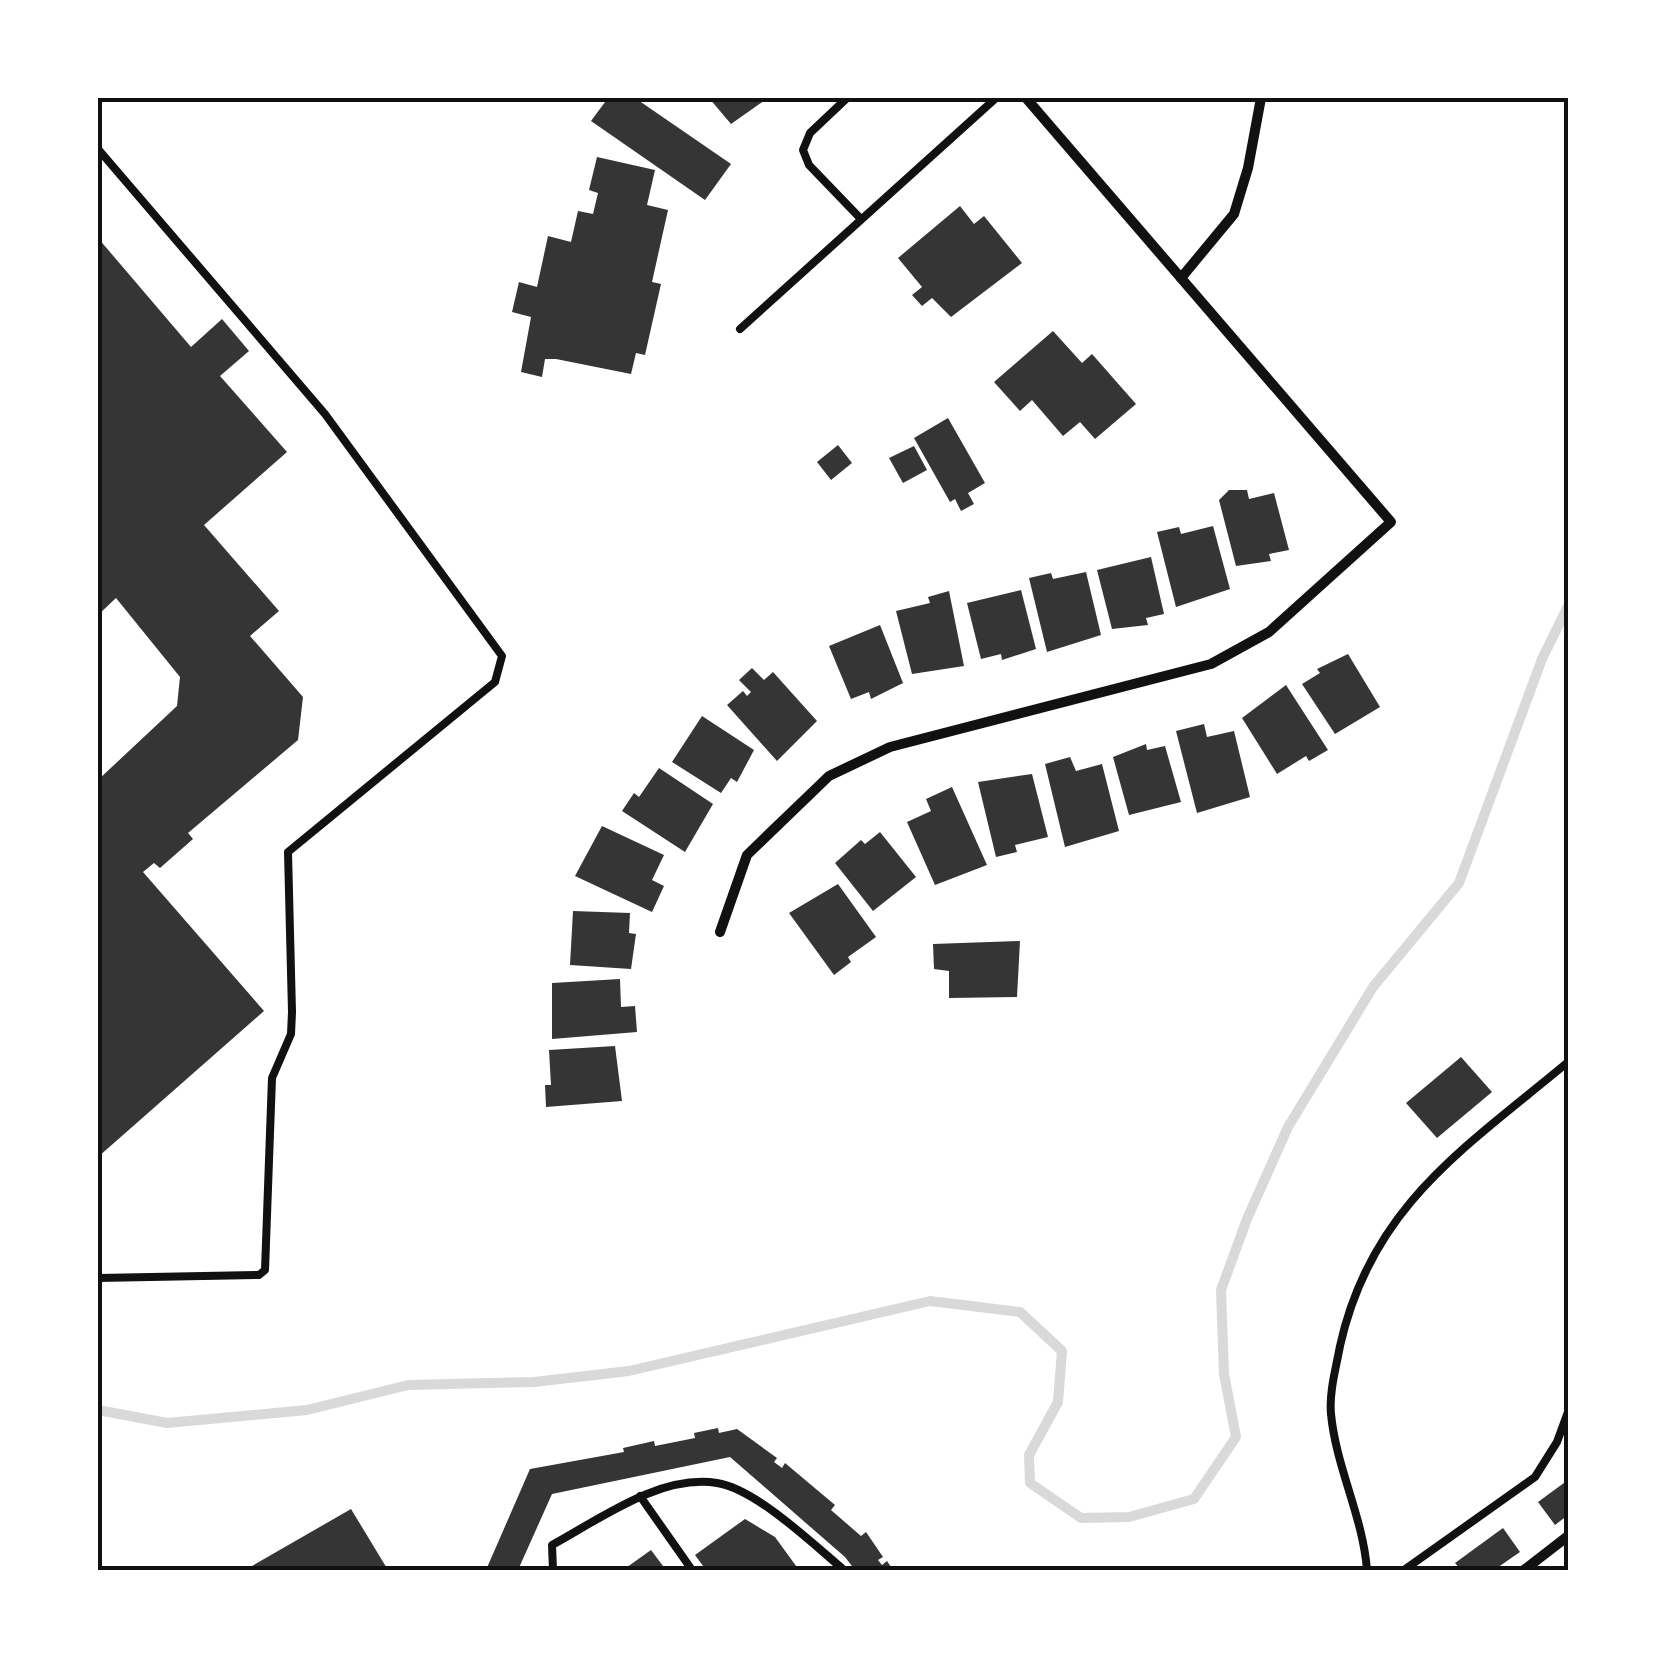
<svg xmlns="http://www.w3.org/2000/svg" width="1666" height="1668" font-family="Raleway,sans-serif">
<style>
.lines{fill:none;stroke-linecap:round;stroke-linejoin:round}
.stream{stroke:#d9d9d9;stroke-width:10}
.building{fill:#353535}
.service{stroke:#111;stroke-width:8}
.minor{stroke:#111;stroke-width:10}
.neatline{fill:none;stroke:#111;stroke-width:4}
</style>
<rect width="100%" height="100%" fill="#fff"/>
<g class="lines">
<!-- stream -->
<polyline class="stream" points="98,1410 167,1423 307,1410 408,1385 534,1382 629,1371 930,1301 1020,1312 1062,1351 1058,1402 1029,1455 1030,1483 1081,1518 1129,1517 1194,1499 1236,1437 1224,1374 1221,1290 1247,1219 1288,1127 1373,987 1459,883 1542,659 1568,606"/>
</g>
<!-- building -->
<g class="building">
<polygon points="608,98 635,98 731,164 705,200 591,121"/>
<polygon points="709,98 768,98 731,124"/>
<polygon points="597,157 655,170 647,205 668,210 652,282 661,284 645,355 636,353 631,374 556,359 545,359 542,377 521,372 531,317 512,312 519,282 537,287 548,236 571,242 578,211 593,214 598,193 589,190"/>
<polygon points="960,206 974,224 984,216 1022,263 951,317 932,298 922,306 912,295 922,287 898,258"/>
<polygon points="98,238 191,347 222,319 249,351 220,376 287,452 204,525 279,611 250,636 303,697 298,740 188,833 193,839 160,868 154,863 143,872 264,1011 98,1157 98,780 177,706 180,677 116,598 98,615"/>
<polygon points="1053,331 1082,363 1092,354 1136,404 1095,439 1080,422 1063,436 1032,400 1020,411 994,382"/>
<polygon points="948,418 985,483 968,493 974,504 961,511 955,499 950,502 914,438"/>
<polygon points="838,445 852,463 831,480 817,462"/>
<polygon points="914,446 927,470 903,483 889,458"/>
<polygon points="1229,490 1247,490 1249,499 1274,493 1289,550 1269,554 1271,561 1236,566 1219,500"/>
<polygon points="1213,526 1230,589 1176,607 1157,532 1179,527 1181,534"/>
<polygon points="1151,557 1164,614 1146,618 1148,625 1112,629 1097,570"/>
<polygon points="1086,572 1101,635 1047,652 1029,578 1051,573 1053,579"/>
<polygon points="1021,590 1036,649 1002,660 1001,654 981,659 967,603"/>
<polygon points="949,591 964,666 912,674 896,611 930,603 928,597"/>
<polygon points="880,625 903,683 871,699 869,692 851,699 829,646"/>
<polygon points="1348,654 1380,707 1335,734 1302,684 1320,673 1317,669"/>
<polygon points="752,668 764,680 773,672 817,721 777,761 727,705 743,691 747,696 751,692 739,680"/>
<polygon points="1286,685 1328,750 1309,761 1306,756 1277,774 1242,718"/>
<polygon points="702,716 754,750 737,782 731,778 721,793 672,762"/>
<polygon points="1204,724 1207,737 1234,731 1250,797 1197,813 1176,731"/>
<polygon points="1146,744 1147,750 1165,746 1181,802 1129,815 1113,757"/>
<polygon points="1070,757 1076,771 1102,764 1119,831 1065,847 1045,764"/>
<polygon points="659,768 713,804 685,852 622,811 634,793 639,797"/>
<polygon points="1032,774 1048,837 1015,845 1017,852 996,857 978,782"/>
<polygon points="952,787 987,865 935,885 907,822 931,811 926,799"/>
<polygon points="602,826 664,855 652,880 664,886 652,912 575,876"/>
<polygon points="880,832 916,877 873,911 835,863 861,840 865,844"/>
<polygon points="838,884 876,937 848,957 851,962 834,975 789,913"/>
<polygon points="573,911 630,913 629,933 636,934 631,969 570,965"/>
<polygon points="1020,941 1017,997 949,998 949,971 934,969 933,944"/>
<polygon points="620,979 621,1007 635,1006 637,1032 552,1039 552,983"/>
<polygon points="615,1046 622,1101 546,1107 545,1085 551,1085 549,1050"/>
<polygon points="1461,1057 1492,1092 1437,1138 1406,1103"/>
<polygon points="718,1428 719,1433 737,1429 777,1458 774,1462 782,1468 785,1463 835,1505 831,1510 861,1536 866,1532 883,1557 878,1560 882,1565 887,1561 893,1570 855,1570 845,1557 730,1457 552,1494 518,1570 486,1570 530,1469 624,1452 623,1448 654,1441 655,1446 695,1438 694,1433"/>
<polygon points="1568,1480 1568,1515 1555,1525 1538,1502"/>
<polygon points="351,1509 388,1570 245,1570"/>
<polygon points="745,1519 775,1537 799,1570 706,1570 695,1555"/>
<polygon points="1503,1528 1520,1552 1494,1570 1461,1570 1455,1563"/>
<polygon points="651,1550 666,1570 623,1570"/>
</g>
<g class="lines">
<!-- service -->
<g class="service">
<polyline points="847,98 810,133 803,150 809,165 860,218"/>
<polyline points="98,149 325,414 502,656 495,682 288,852 292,1012 291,1034 272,1078 265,1270 259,1275 98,1278"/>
<polyline points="740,329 996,98"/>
<polyline points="640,1496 692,1570"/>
<path d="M553,1570L552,1545C600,1519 660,1474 717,1483C756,1489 813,1544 844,1570"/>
<path d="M1367,1570C1363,1517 1336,1467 1331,1414C1329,1392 1336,1368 1340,1346C1371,1206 1465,1148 1568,1062"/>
<polyline points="1404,1570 1535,1477 1557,1442 1568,1412"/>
</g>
<!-- minor -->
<g class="minor">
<polyline points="1181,278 1234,214 1248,168 1261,98"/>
<polyline points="720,932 747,855 829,776 890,747 1211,664 1269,632 1391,522 1026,98"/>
<polyline points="1524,1570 1568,1536"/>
</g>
</g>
<!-- border -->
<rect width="1666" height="1668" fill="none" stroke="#ffffff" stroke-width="200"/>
<rect x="100" y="100" width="1466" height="1468" class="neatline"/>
</svg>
